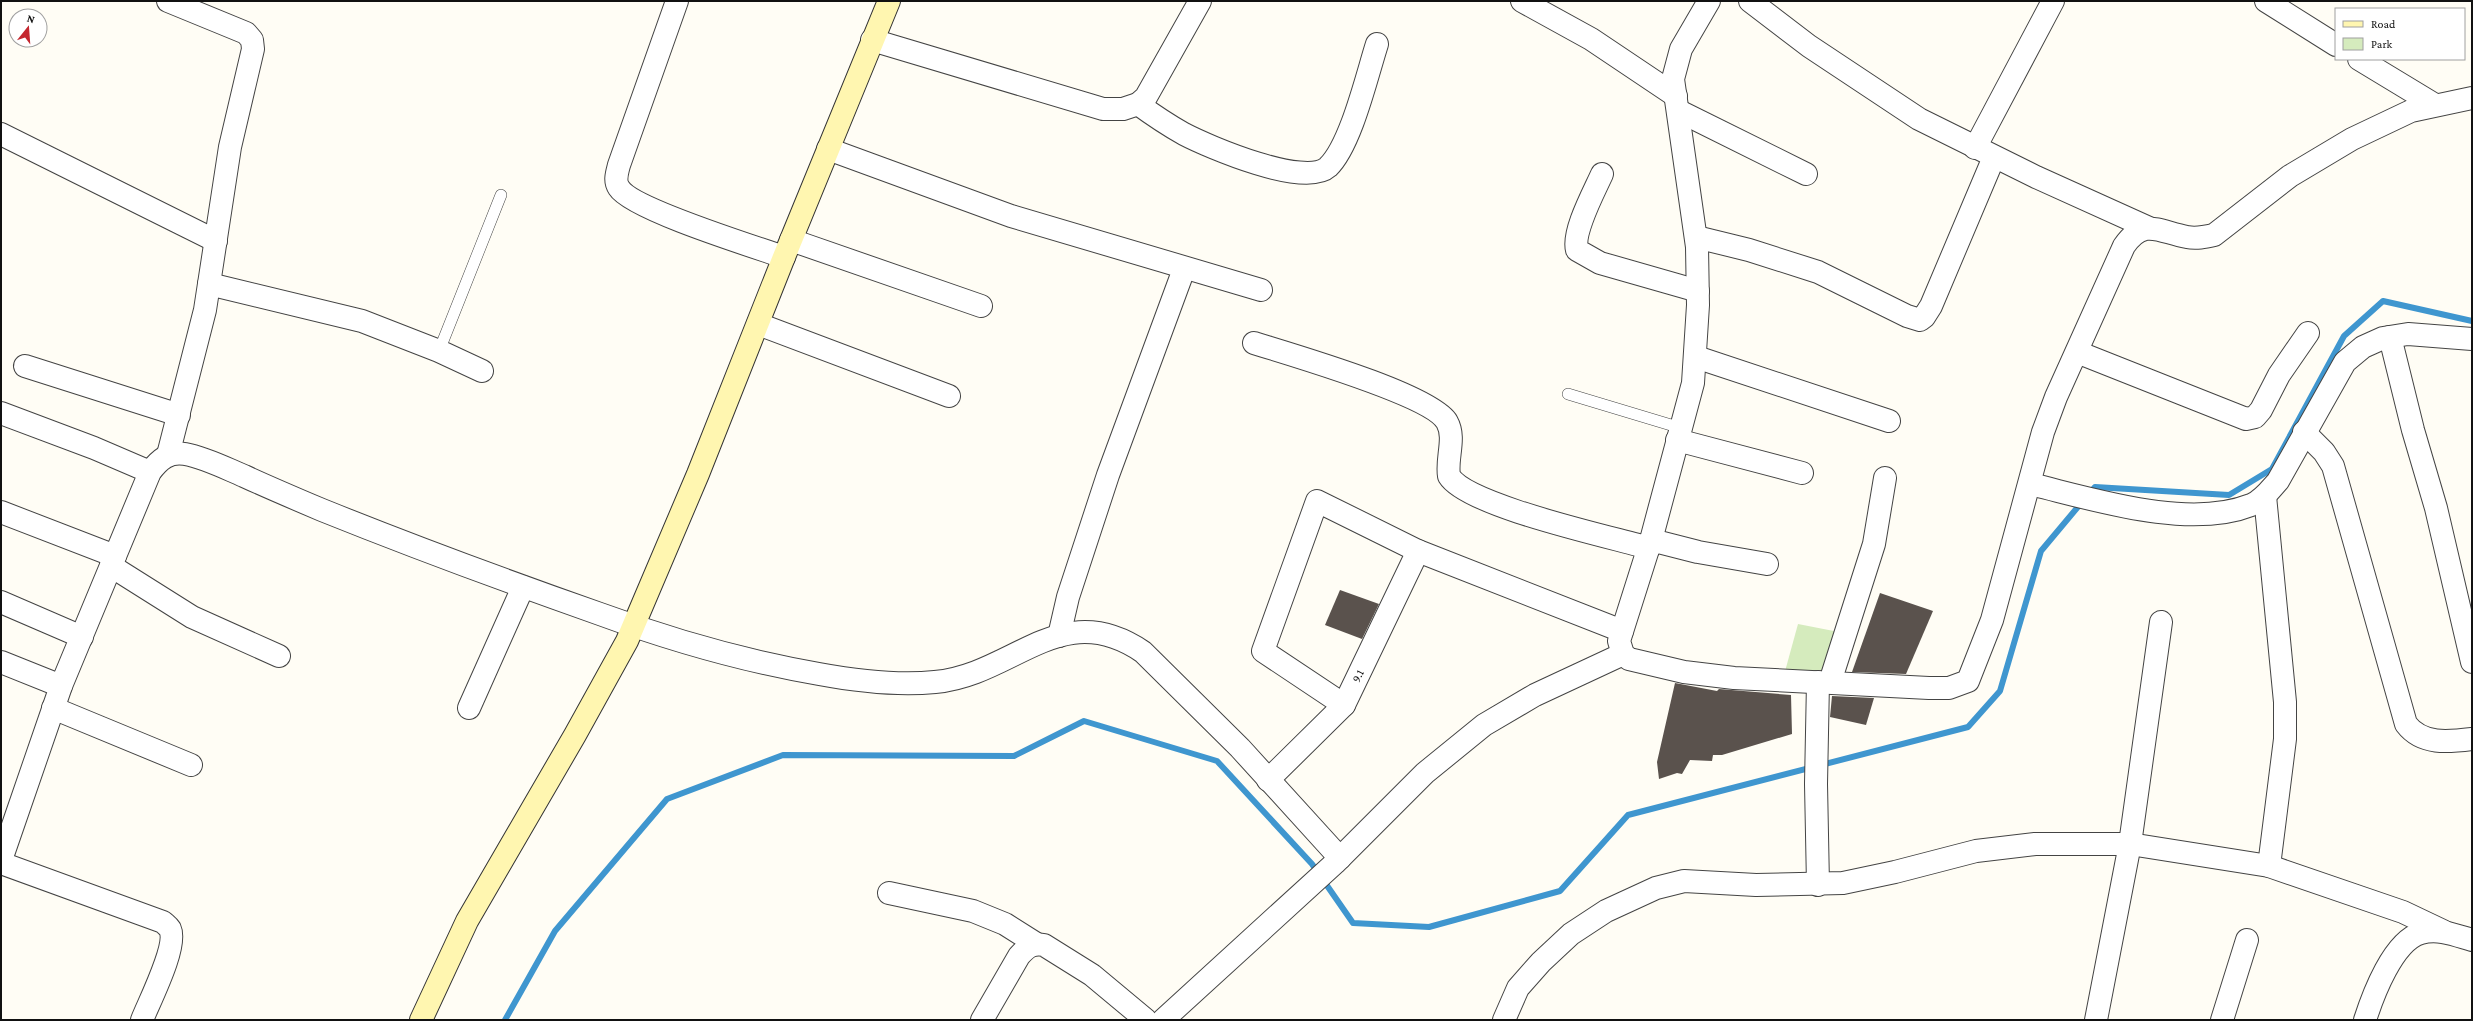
<svg xmlns="http://www.w3.org/2000/svg" width="2473" height="1021" font-family="'Crimson Pro',serif">
<style>
.green{fill:#d5ebbd}
.lines{fill:none;stroke-linecap:round;stroke-linejoin:round}
.stream{stroke:#3f96cf;stroke-width:6}
.building{fill:#5a524d}
.lane-casing{stroke:#444;stroke-width:12}
.street-casing{stroke:#444;stroke-width:24}
.secondary-casing{stroke:#333;stroke-width:24}
.lane{stroke:#fff;stroke-width:11}
.street{stroke:#fff;stroke-width:22}
.secondary{stroke:#fff6b0;stroke-width:22}
.labels{text-anchor:middle;dominant-baseline:central;stroke-width:4;stroke-linejoin:round;paint-order:stroke}
.street-label{font-size:12px;fill:#111;stroke:#fff}
</style>
<rect width="100%" height="100%" fill="#fffdf5"/>
<!-- green -->
<polygon class="green" points="1798,624 1844,633 1834,669 1784,675"/>
<g class="lines">
<!-- stream -->
<g class="stream">
<polyline points="2089,494 2095,487 2229,495 2272,469 2344,336 2383,301 2472,321"/>
<polyline points="505,1020 555,931 667,799 783,755 1014,756 1084,721 1217,761 1312,864 1353,923 1429,927 1560,891 1628,815 1968,727 2000,691 2041,551 2082,502"/>
</g>
</g>
<!-- building -->
<g class="building">
<polygon points="1340,590 1379,604 1362,639 1325,625"/>
<polygon points="1880,593 1933,611 1906,674 1852,672"/>
<polygon points="1675,683 1717,691 1719,689 1791,695 1792,734 1722,755 1713,755 1712,761 1690,760 1682,774 1677,773 1659,779 1657,762"/>
<polygon points="1832,696 1874,698 1866,725 1830,717"/>
</g>
<g class="lines">
<!-- lane casing -->
<g class="lane-casing">
<g id="lane">
<polyline points="439,351 501,195"/>
<polyline points="1568,394 1681,428"/>
</g>
</g>
<!-- street casing -->
<g class="street-casing">
<g id="street">
<polyline points="168,1 246,33 252,40 253,49 230,147 205,310 168,455"/>
<path d="M677,1L619,165C617,173 614,181 619,188C632,209 755,247 784,257"/>
<polyline points="1522,1 1591,39 1676,96"/>
<path d="M1709,1L1681,49L1673,79L1697,247L1698,305L1693,383L1651,540L1619,641L1623,654L1629,659L1684,672L1734,678L1929,688H1949L1968,681L1992,620L2043,432L2056,397L2124,246C2144,217 2159,232 2187,237C2196,239 2205,237 2214,235L2290,176L2352,139L2411,111L2472,98"/>
<polyline points="1750,1 1809,46 1919,119 2036,177 2149,228"/>
<polyline points="2266,1 2336,45"/>
<polyline points="872,40 1103,109 1123,109 1138,104 1146,97 1200,1"/>
<polyline points="2359,59 2435,105"/>
<path d="M1138,104C1153,115 1168,125 1184,134C1209,147 1305,188 1328,167C1351,145 1367,75 1377,44"/>
<polyline points="1679,111 1806,174"/>
<polyline points="1,134 216,241"/>
<polyline points="1975,148 2053,1"/>
<polyline points="828,149 1011,216 1261,290"/>
<path d="M1602,174C1594,192 1572,232 1577,250L1600,263L1698,291"/>
<polyline points="1696,237 1749,250 1818,272 1907,316 1920,320 1924,317 1931,306 1994,157"/>
<polyline points="791,240 981,306"/>
<polyline points="209,284 362,321 439,351 482,371"/>
<polyline points="758,324 949,396"/>
<polyline points="2390,337 2413,430 2436,508 2472,662"/>
<path d="M1254,343C1289,354 1432,395 1447,422C1456,438 1446,458 1449,476C1467,506 1611,537 1649,548"/>
<polyline points="2077,352 2246,419 2255,417 2261,410 2279,375 2308,333"/>
<polyline points="1696,357 1889,421"/>
<polyline points="25,366 179,415"/>
<polyline points="1,413 94,448 150,472"/>
<path d="M2304,432L2324,452L2333,466L2406,724C2422,745 2448,742 2472,739"/>
<polyline points="1677,440 1802,473"/>
<path d="M2030,484C2093,499 2188,530 2251,505C2262,501 2270,490 2278,481L2345,362L2363,347L2383,338L2408,334L2472,339"/>
<polyline points="2265,496 2285,702 2285,739 2269,866"/>
<polyline points="1,512 115,556"/>
<polyline points="1651,540 1698,552 1767,564"/>
<polyline points="111,566 192,617 279,656"/>
<polyline points="1,602 82,637"/>
<polyline points="1059,636 1068,597 1108,475 1184,269"/>
<polyline points="1,662 61,686"/>
<polyline points="1830,682 1874,544 1885,478"/>
<polyline points="1344,705 1263,651 1317,501 1418,551 1622,631"/>
<polyline points="53,708 191,765"/>
<polyline points="469,708 523,587"/>
<path id="s1" d="M1268,780L1344,705L1418,551"/>
<path d="M1,860L61,686L150,472C159,460 169,451 185,454C206,458 225,468 244,476C270,488 296,499 322,510C414,547 506,581 600,614C671,640 744,661 819,674C857,681 896,686 935,682C1014,675 1061,596 1143,652L1240,748L1340,858"/>
<path d="M1,863L163,922C165,924 168,926 170,929C178,946 149,1002 142,1020"/>
<polyline points="1818,885 1816,784 1818,682"/>
<polyline points="889,893 973,911 1005,924 1035,943"/>
<path d="M982,1020L1019,956C1027,947 1032,943 1044,945L1092,975L1146,1020"/>
<polyline points="1163,1020 1335,863 1425,773 1484,725 1535,695 1623,654"/>
<polyline points="1504,1020 1518,988 1541,962 1571,934 1606,911 1656,888 1684,881 1756,885 1843,883 1895,872 1976,851 2035,844 2130,844 2269,866 2403,912 2443,931"/>
<polyline points="2096,1020 2130,844 2161,622"/>
<polyline points="2222,1020 2247,940"/>
<path d="M2365,1020C2373,995 2393,941 2421,933C2438,928 2455,935 2472,940"/>
</g>
</g>
<!-- secondary casing -->
<g class="secondary-casing">
<polyline id="secondary" points="421,1020 467,921 575,735 627,641 698,474 784,257 889,1"/>
</g>
<!-- lane -->
<use href="#lane" class="lane"/>
<!-- street -->
<use href="#street" class="street"/>
<!-- secondary -->
<use href="#secondary" class="secondary"/>
</g>
<g class="labels">
<!-- street labels -->
<g class="street-label">
<text stroke="none"><textPath href="#s1" startOffset="139">9.1</textPath></text>
</g>
</g>
<!-- border -->
<rect width="2473" height="1021" fill="none" stroke="#111111" stroke-width="4"/>
<!-- legend -->
<rect x="2335" y="8" width="130" height="52" fill="#ffffff" stroke="#a0a0a0"/>
<rect x="2343" y="21" width="20" height="6" fill="#fff6b0" stroke="#a0a0a0"/>
<text x="2371" y="28" font-size="12" fill="#111111">Road</text>
<rect x="2343" y="38" width="20" height="12" fill="#d5ebbd" stroke="#a0a0a0"/>
<text x="2371" y="48" font-size="12" fill="#111111">Park</text>
<!-- north arrow -->
<g transform="translate(28 28) rotate(17)"><circle r="19" fill="#ffffff" stroke="#a0a0a0"/>
<path d="M0-3L7 15L0 10L-7 15Z" fill="#c4262e"/>
<text y="-6" font-size="11" font-weight="bold" text-anchor="middle" fill="#111111">N</text>
</g>
</svg>
